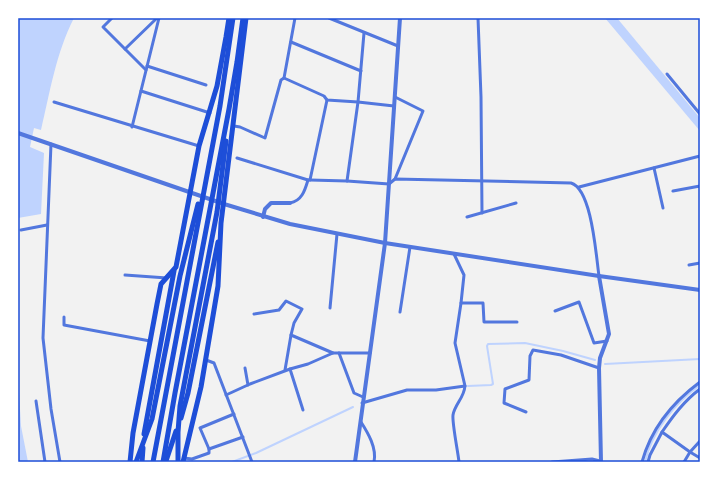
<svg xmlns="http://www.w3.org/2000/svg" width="718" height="480" font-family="'Space Grotesk',sans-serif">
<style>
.water{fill:#bfd3fe}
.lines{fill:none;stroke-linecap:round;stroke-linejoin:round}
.stream{stroke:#bfd3fe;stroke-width:2}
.minor{stroke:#5277de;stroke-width:3}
.tertiary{stroke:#5277de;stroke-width:4}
.primary{stroke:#1d4ed8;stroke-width:5}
.neatline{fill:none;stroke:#1d4ed8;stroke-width:1.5}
</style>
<rect width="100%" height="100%" fill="#f2f2f2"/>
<!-- water -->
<g class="water">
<path d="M18,18H74C56,53 50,92 41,130L34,128L30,147L44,153L41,214L18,218Z"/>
<polygon points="605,18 617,18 700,118 700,131"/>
<polygon points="18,375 21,426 28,462 18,462"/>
</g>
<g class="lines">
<!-- stream -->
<g class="stream">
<polyline points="605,364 700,359"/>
<polyline points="468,386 491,385 493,384 487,346 488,344 525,343 563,351 595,360"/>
<polyline points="232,462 256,453 353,407"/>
<path d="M645,462C652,431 675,403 700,385"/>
</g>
<!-- minor -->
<g class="minor">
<polyline points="112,18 103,27 146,70"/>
<polyline points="295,18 284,78 324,96 327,100 358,102 394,106"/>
<polyline points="329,18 398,46"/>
<polyline points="478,18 481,97 482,213"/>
<polyline points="291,42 361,71"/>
<polyline points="125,49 157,18"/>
<polyline points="147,66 206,85"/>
<polyline points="667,74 700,114"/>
<polyline points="141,91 210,113"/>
<polyline points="54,102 199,146"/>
<polyline points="234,126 240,127 265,138 281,80 284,78"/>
<polyline points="132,127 159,18"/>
<polyline points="51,144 43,338 51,409 60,462"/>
<polyline points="237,158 308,180"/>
<polyline points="654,168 663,208"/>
<polyline points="395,179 423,111 395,97"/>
<polyline points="310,180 327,100"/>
<polyline points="347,181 358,102 364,33"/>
<polyline points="579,187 700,156"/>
<polyline points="673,191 700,186"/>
<path d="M290,203C302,201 305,190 308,180H310L347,181L389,184L395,179L571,183C592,189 596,256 599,276"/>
<polyline points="467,217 516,203"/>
<polyline points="21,230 47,225"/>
<polyline points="454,254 464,275 461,303 483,303 484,322 517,322"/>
<polyline points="689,265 700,263"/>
<polyline points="125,275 167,278"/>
<polyline points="330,308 337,234"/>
<polyline points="555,311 579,302 594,343 607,341"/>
<polyline points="400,312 410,247"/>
<polyline points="254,314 279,310 286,301 302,309 294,323 291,335 333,353 370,353"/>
<polyline points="64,317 64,325 150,341"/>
<polyline points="339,353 354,393 363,397"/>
<polyline points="206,360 214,363 252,462"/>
<polyline points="245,368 248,385"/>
<polyline points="285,370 291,335"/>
<polyline points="226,395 250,384 290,369"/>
<polyline points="36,401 45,462"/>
<polyline points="362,403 407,390 436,390 465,386"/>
<polyline points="303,410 290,369 308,364 333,353"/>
<polyline points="526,412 504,403 505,389 529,380 530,356 533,350 561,355 599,368"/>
<path d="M361,422C368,433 377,448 374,462"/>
<path d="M662,432C673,416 684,401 700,389"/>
<polyline points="700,441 690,452 700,458"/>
<polyline points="209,449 243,437"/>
<polyline points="184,458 192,459 209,453 209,449 200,428 234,414"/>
<path d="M459,462C458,452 452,423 453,415C455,404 464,398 465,386L455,343L461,303"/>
<polyline points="552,462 592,459 600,461"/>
<path d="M642,462C651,429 673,402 700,382"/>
<polyline points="648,462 650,455 662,432 690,452 684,462"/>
</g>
<!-- tertiary -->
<g class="tertiary">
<polyline points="18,133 224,204 290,224 385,243 599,276 700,290"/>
<polyline points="263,217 265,209 271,203 290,203"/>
<polyline points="599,276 609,334 600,358 599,368 601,462"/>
<polyline points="355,462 385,243 400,18"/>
</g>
<!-- primary -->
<g class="primary">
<polyline points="181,418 188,393 218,242"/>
<polyline points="144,434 174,271"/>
<polyline points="166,461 176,431"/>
<polyline points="130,462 133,433 157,304 161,284 176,267 199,146 217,86 226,37 229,18"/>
<polyline points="136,462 152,419 180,276 198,204"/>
<polyline points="142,462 143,448"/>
<polyline points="153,462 220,106 233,18"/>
<polyline points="163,462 175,393 229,109 237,62 243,18"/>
<polyline points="178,462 178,432 180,406 217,212 226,141"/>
<polyline points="183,462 201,387 218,286 221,223 246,18"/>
</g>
</g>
<!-- border -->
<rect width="718" height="480" fill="none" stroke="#ffffff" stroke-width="38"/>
<rect x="19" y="19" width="680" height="442" class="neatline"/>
</svg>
